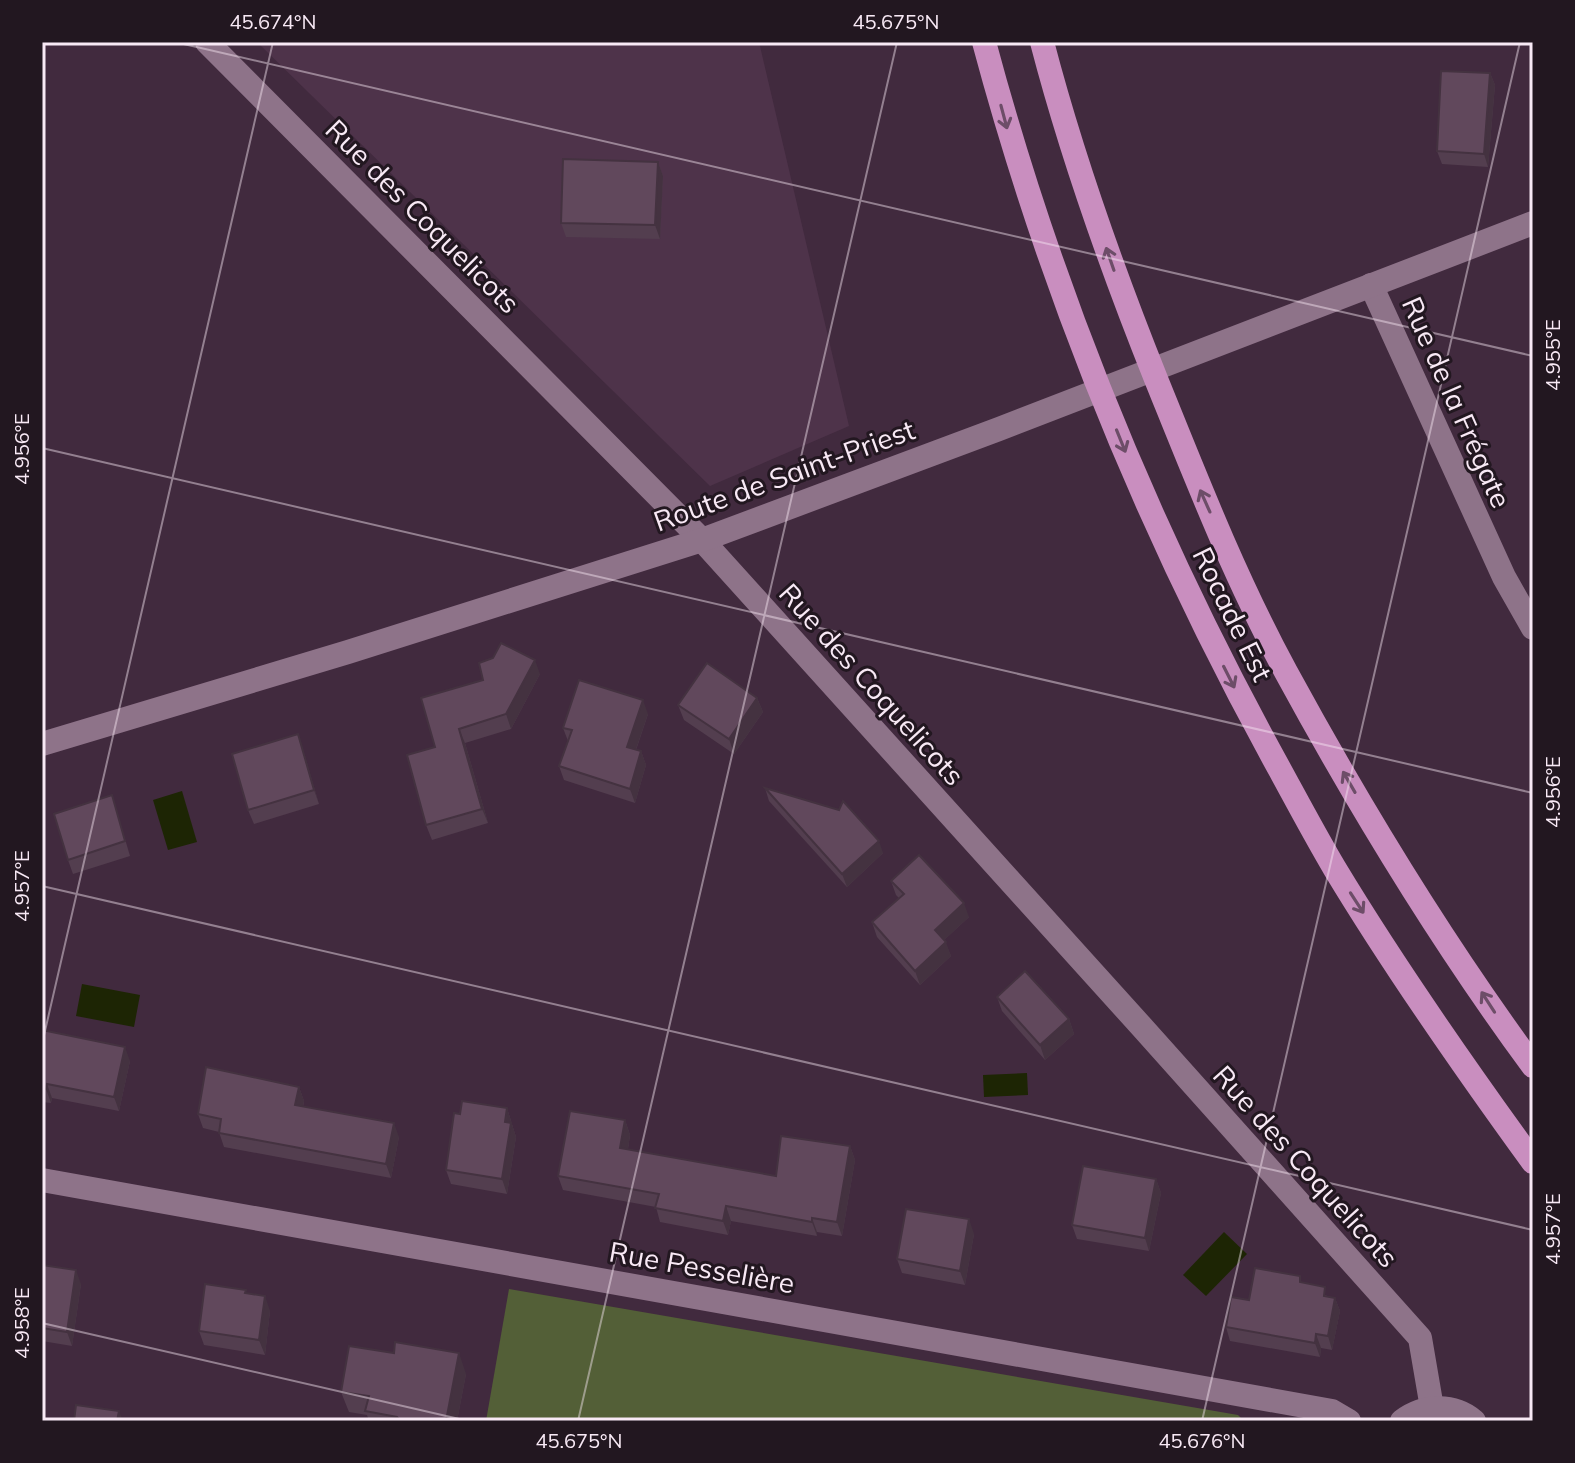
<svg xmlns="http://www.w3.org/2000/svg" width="1575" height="1463" font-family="Mulish,sans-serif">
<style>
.built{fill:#4e334a}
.green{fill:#535f37}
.water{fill:#1d2504}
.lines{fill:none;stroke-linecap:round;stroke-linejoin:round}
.street{stroke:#8e7389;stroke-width:24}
.highway{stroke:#c98ebf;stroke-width:24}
.wall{fill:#533e4f}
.shaded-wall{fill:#443240}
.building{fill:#61485c;stroke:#443240;stroke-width:2}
.oneway{stroke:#6d4d68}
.ticks{fill:none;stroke:#f8e9f5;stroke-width:2;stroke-opacity:0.45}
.labels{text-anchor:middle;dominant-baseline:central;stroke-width:6;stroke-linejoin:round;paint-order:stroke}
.street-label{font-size:28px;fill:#f8e9f5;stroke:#221720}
.neatline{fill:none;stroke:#f8e9f5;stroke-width:3}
.ticks-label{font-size:20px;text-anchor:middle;fill:#f8e9f5}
</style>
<rect width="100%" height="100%" fill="#412a3e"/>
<!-- built -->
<polygon class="built" points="257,42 759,42 849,426 710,486"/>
<!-- green -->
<polygon class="green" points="509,1289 1238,1415 1244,1421 486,1421"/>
<!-- water -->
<g class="water">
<polygon points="182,791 197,842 168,850 153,800"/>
<polygon points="82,984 140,995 134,1027 76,1016"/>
<polygon points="1027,1073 1028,1095 984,1097 983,1075"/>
<polygon points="1224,1232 1247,1254 1206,1296 1183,1275"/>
</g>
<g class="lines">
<!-- street -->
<g class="street">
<polyline points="207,42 702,540 1141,1026 1420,1338 1432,1408"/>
<polyline points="1371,285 1504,577 1533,628"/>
<polyline points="42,744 348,652 702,540 999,429 1533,223"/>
<polyline points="42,1180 1332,1411 1349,1421"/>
<path d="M1402,1421C1423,1405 1453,1403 1474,1421"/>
</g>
<!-- highway -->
<g class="highway">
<path d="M984,42C1052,296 1153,540 1280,770C1298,803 1316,837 1335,869C1396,970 1464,1067 1533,1162"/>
<path d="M1042,42C1072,157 1112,269 1156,379C1196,478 1235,578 1286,672C1360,808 1441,941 1533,1066"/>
</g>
</g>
<!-- wall -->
<g class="wall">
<polygon points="1490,73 1495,85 1488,167 1442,164 1437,151"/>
<polygon points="658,162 663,176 660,239 566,237 561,223"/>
<polygon points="540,674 511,729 465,743 488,823 432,840 426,825 435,747 483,680"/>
<polygon points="757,698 763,712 734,754 684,720 678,705"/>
<polygon points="648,714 636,750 641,751 646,765 635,803 564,780 559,766 568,741 563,728"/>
<polygon points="298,734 319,804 254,824 248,810"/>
<polygon points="765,788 883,853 847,887 769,801"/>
<polygon points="112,795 130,856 73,874 68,860"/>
<polygon points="891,881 969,917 944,940 951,956 920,985 877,937 872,922 899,898 896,895"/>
<polygon points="997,997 1069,1019 1074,1034 1045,1060 1002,1011"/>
<polygon points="42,1030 130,1061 119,1111 52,1098 51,1103 42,1102"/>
<polygon points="299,1087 304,1101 303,1107 399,1137 391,1178 224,1147 219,1132 203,1128 198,1114"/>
<polygon points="507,1108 516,1137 507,1194 451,1184 446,1170 460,1114"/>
<polygon points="625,1120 630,1135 628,1149 776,1176 850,1146 855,1160 842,1236 817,1232 817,1236 731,1221 728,1235 660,1222 656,1207 563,1190 558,1176"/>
<polygon points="1156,1179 1161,1193 1149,1251 1077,1239 1072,1225"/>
<polygon points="974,1234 965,1285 902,1273 897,1259"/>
<polygon points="42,1265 81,1284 72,1346 42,1341"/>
<polygon points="1303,1283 1329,1297 1335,1298 1340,1311 1332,1350 1321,1348 1320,1357 1230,1341 1226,1327 1249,1300"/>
<polygon points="248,1294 270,1311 265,1355 204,1345 199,1331"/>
<polygon points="466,1374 457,1421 369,1421 367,1415 349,1412 341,1392"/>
</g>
<!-- shaded-wall -->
<g class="shaded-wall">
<polygon points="1490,73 1495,85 1488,167 1484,154"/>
<polygon points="658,162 663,176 660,239 655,225"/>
<polygon points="535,660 540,674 511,729 506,714"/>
<polygon points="757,698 763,712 734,754 729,739"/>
<polygon points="643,700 648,714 632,761 627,747"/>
<polygon points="459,729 465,743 488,823 482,809"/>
<polygon points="298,734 303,749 319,804 314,790"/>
<polygon points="641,751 646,765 635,803 630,789"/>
<polygon points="879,841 883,853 847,887 842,874"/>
<polygon points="964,903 969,917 940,944 935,930"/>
<polygon points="946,942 951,956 920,985 915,971"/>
<polygon points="1069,1019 1074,1034 1045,1060 1040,1045"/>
<polygon points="125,1047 130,1061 119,1111 114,1097"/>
<polygon points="47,1084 52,1098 51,1103 46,1089"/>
<polygon points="299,1087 304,1101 300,1119 295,1105"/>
<polygon points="507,1108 516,1137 507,1194 502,1179"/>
<polygon points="625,1120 630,1135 626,1162 620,1148"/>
<polygon points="394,1123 399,1137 391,1178 386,1164"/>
<polygon points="850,1146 855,1160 842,1236 837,1222"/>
<polygon points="1156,1179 1161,1193 1149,1251 1145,1238"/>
<polygon points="726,1206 731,1221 728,1235 723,1221"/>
<polygon points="812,1218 817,1232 817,1236 812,1222"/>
<polygon points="969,1219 974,1234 965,1285 960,1271"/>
<polygon points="76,1270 81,1284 72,1346 67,1332"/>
<polygon points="265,1296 270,1311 265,1355 259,1340"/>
<polygon points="1335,1298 1340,1311 1332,1350 1328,1336"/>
<polygon points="1316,1334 1321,1348 1320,1357 1315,1343"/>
<polygon points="459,1353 466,1374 457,1421 446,1421"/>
<polygon points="119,1411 123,1421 117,1421"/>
</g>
<!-- building -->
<g class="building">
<polygon points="1441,71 1490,73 1484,154 1437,151"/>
<polygon points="563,159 658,162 655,225 561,223"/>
<polygon points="501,643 535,660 506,714 459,729 482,809 426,825 407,755 435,747 421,698 483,680 479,663 493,658"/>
<polygon points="707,663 757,698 729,739 678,705"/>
<polygon points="579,680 643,700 627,747 641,751 630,789 559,766 572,730 563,728"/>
<polygon points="298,734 314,790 248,810 232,754"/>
<polygon points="765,788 839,810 843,801 879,841 842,874"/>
<polygon points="112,795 125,841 68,860 54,814"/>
<polygon points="919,855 964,903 935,930 946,942 915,971 872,922 904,894 891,881"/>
<polygon points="1025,971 1069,1019 1040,1045 997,997"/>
<polygon points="42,1030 125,1047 114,1097 47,1084 46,1089 42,1089"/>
<polygon points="206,1067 299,1087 295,1105 394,1123 386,1164 219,1133 221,1119 198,1114"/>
<polygon points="462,1101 507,1108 505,1122 511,1123 502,1179 446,1170 454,1113 460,1114"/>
<polygon points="570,1111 625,1120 620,1148 776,1176 781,1136 850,1146 837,1222 812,1218 812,1222 726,1206 723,1221 655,1208 659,1194 558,1176"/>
<polygon points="1083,1166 1156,1179 1145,1238 1072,1225"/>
<polygon points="906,1209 969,1219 960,1271 897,1259"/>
<polygon points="42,1265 76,1270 67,1332 42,1328"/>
<polygon points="1255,1268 1300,1276 1300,1282 1325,1287 1324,1296 1335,1298 1328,1336 1316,1334 1315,1343 1226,1327 1231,1297 1249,1300"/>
<polygon points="205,1284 246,1290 245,1293 265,1296 259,1340 199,1331"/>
<polygon points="395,1342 459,1353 446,1421 400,1421 397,1417 365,1411 369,1396 341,1392 349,1346 394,1353"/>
<polygon points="76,1405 119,1411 117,1421 74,1421"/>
</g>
<!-- one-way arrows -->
<defs><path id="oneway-shaft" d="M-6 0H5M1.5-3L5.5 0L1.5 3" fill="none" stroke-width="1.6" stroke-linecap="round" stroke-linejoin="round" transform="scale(2)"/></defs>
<g class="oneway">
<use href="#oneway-shaft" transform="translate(1004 117) rotate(75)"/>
<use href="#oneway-shaft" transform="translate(1110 259) rotate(-109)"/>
<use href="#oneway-shaft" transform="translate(1121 441) rotate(68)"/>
<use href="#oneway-shaft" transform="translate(1205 501) rotate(-114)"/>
<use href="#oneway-shaft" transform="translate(1229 677) rotate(63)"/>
<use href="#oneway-shaft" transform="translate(1349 782) rotate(-120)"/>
<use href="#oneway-shaft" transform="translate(1357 903) rotate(57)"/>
<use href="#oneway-shaft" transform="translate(1488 1002) rotate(-123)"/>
</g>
<!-- ticks -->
<path class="ticks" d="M175,42L1533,356M42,448L1533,793M42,886L1533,1230M42,1044L273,42M42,1323L468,1421M578,1421L897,42M1202,1421L1520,42"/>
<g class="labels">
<!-- street labels -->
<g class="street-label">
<text transform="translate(423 216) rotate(45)">Rue des Coquelicots</text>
<text transform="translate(1457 402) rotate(66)">Rue de la Frégate</text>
<text transform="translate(784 475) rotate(-20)">Route de Saint-Priest</text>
<text transform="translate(1233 614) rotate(64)">Rocade Est</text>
<text transform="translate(872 684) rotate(48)">Rue des Coquelicots</text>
<text transform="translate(1306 1166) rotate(48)">Rue des Coquelicots</text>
<text transform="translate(702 1267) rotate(10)">Rue Pesselière</text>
</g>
</g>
<!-- border -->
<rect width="1575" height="1463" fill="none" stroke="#221720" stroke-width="88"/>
<rect x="44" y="44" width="1487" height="1375" class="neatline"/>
<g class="ticks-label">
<text x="273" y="29">45.674°N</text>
<text x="896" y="29">45.675°N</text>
<text transform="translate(1553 355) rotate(-90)" y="7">4.955°E</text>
<text transform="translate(22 449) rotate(-90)" y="7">4.956°E</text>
<text transform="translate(1553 792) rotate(-90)" y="7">4.956°E</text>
<text transform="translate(22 886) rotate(-90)" y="7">4.957°E</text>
<text transform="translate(1553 1229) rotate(-90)" y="7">4.957°E</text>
<text transform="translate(22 1323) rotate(-90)" y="7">4.958°E</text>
<text x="579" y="1448">45.675°N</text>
<text x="1202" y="1448">45.676°N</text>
</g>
</svg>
